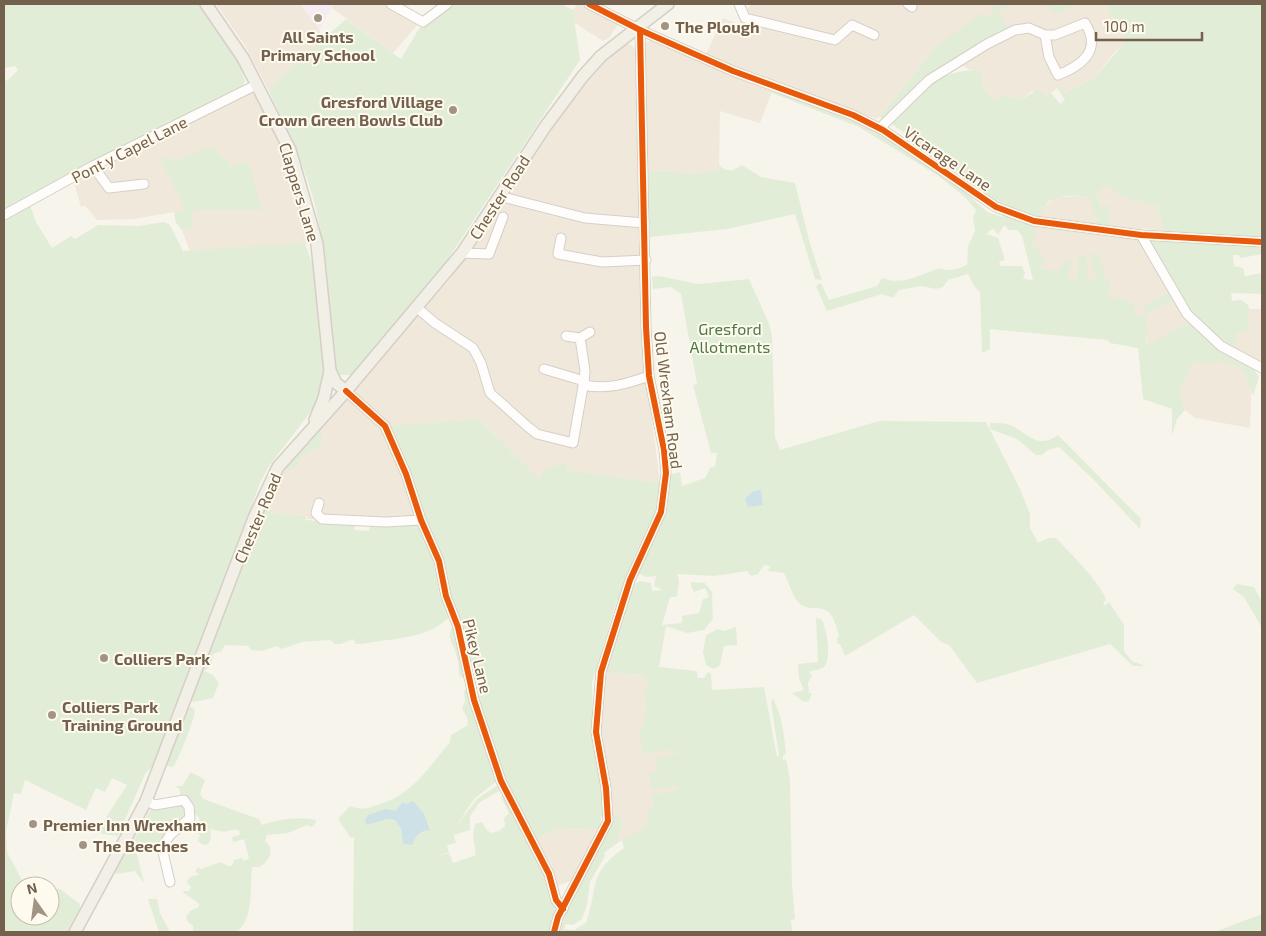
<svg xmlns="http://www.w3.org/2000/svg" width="1266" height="936" font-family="'Exo 2',sans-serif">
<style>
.residential{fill:#f0e8da}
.education{fill:#f5ecf3}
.green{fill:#e2edd8;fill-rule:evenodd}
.water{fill:#cee1e6}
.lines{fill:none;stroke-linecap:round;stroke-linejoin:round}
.minor-casing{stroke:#d4d0c8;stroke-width:11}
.major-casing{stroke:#d5cfc7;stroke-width:14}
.minor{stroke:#fefdfc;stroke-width:9}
.major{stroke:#f2efe6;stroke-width:11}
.cycleway-casing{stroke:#fefaee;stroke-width:9}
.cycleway{stroke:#e8590c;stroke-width:6}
.poi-dot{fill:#a29485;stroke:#fefaee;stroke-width:2}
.labels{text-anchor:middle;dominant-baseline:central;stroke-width:4;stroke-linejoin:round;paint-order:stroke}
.poi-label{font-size:16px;font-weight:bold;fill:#74614d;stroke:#fefaee;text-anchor:start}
.street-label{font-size:16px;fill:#74614d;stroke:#fefaee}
.park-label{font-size:16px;fill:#4d7946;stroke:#fefaee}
</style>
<rect width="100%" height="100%" fill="#f7f4ec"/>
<!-- residential -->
<g class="residential">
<polygon points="216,4 270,4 272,6 275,4 300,4 320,30 321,42 268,89 244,44"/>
<polygon points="333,4 408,4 401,16 419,23 393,53 332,8"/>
<polygon points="585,4 619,23 609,38 603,41 575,23 573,10 577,5"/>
<polygon points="751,4 1105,4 1128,40 1114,53 1094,78 1064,93 1060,86 1046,97 1032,91 1022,99 1003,95 995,100 982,88 983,73 978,70 970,70 935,48 877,119 730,67 706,54 723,18 738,24"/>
<polygon points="648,41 654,41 773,89 760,123 720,111 719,171 706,173 647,171 644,44"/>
<polygon points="624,43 632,45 635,50 640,207 638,236 649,395 660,483 567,470 566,464 540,481 478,419 384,427 425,520 307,519 307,516 269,513 268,497 282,471 450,279 547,128 583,80"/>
<polygon points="252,91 261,104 280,142 300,195 312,243 190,251 182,230 192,227 186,210 133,219 97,220 85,206 81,207 74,182 108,167 121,156"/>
<polygon points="1106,185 1124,198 1157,206 1164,231 1142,228 1141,239 1191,321 1147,347 1146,314 1136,317 1124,298 1108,298 1111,281 1085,285 1037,277 1023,224 1056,197 1089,196 1097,193"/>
<polygon points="1236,300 1241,300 1248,305 1249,309 1262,309 1262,361 1233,350"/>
<polygon points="1225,356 1252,370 1250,428 1195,418 1185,410 1180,391 1193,361"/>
<polygon points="697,671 698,700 717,808 615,843 599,738 604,673 646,675"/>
<polygon points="561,828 599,829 575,879 555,887 551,864 535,839"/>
</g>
<!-- education -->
<polygon class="education" points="300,4 333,4 320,30"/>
<!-- green -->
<g class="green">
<polygon points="4,4 202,4 235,51 245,81 242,87 141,136 4,209 4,78 7,81 18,70 15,66 4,68"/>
<path d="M447,4H561L573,10L580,60L438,274L360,367L352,375H339L335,368C329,315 327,261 316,209C306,167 286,128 268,89L346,19L401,59L423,22Z"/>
<polygon points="991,4 1014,4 999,11 1008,31 987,42 884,119 879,117 935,48 978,15 983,14 986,17 994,14"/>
<polygon points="1021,4 1075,4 1056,15 1050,7"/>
<path d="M1105,4H1262V237L1164,231L1157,206L1124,198L1106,185L1096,195L1100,207L1108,205L1109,225H1097V218L1089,196C1075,196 1053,193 1045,206C1041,212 1039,217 1034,223L1037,233L1031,242L1034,247L1044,248L1038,255L1045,260L1040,269L1058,271L1067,259L1072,265L1067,279H1077L1079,265L1077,258L1086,256L1088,280L1098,278L1091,266L1092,253L1097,254L1102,262L1105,281H1111L1108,297L1124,298L1133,304L1137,317L1146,314L1144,305L1171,292L1175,299L1146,314L1148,338L1146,339L1147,346L1191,321C1199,329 1203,338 1212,344C1229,357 1248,357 1259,377L1253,396L1244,371L1225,361L1203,364L1193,361L1180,391L1185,410L1177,419L1172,436V409L1143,399L1138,348L1110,343L1107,340L990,329V349L982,353L980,292L974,286L968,274L948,280L943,287L936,289L922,286L899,290L893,298L882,294L827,311L816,286L821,283L829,300L877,286L882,278C903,286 918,275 937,269C941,268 944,270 948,270C954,271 961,267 967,265L968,246L975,231L973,217L976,210L965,197L937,175L859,127L772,93L773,89L852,117L871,127L962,189L987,212L1003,217C998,195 913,140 892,124C920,93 933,71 978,70L983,73L982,88L995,100L1003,95L1022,99L1037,90L1042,92L1046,97L1051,93L1060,104L1065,100L1057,88L1060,86L1065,93L1094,78L1127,40ZM1004,225L1009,230H1017L1022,236L1033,280L1023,279L1025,273L1022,266H1001L999,262L1005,260L998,238L987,234L989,231L994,229L998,235Z"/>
<polygon points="208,148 216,148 221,158 226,157 231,167 248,161 263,210 193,210 192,227 182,230 176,223 174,212 186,210 160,159 170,158 175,161"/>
<path d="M719,165C728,173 732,171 742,165L761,177L795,183L809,240L822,280L815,279L795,214L727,229L650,237L647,171L706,173L718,171Z"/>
<polygon points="30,205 36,222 52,248 71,236 75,239 98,225 139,226 164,222 170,225 183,251 305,243 316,274 325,369 319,401 269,466 260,483 160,758 145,774 118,836 96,833 127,785 112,778 105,792 96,788 86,810 25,780 21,794 14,793 6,832 7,852 23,882 41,886 20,886 20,916 50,916 50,888 60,889 80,904 80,909 67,932 4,932 4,219"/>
<path d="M1145,238L1262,245V254L1241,258L1239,255H1233L1234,266L1243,268L1245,276L1262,273V294L1231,293L1232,301L1241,300L1248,305L1249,331L1236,333L1237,340L1233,350C1189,328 1169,279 1145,238Z"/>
<path d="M659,276L698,284L749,279L769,324L772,336L775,437L780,450L879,421L986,422L1020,489L1030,514V528L1038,543L1048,538H1056C1068,551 1104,586 1106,601L1103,602L1105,606L1109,602L1124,625V651L1132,661L1145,666H1133L1110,644L977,683L949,645L941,642L914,615L845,656L840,644L837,643V638L839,637C830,592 814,618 798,602C792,595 788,581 784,573L768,571L770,566L764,565L758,574L751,576L747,571L714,576L677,574L679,581L677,597H670L662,625L682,623V616L699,613L703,599L709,597L705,588L694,592L691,586V582L705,583L712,592L713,619L704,630L687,633L666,626L659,667L697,671V678H704L708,672L711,674L712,690L764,687L777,757L779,756L771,703L773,698C782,716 784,733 786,754L783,756V760L786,759L790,780L792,884L795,919L791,920L792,930L796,932H557L610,822L617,813L623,827L618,834L619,842L604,853L605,856L590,882L587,904L582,919L573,925L566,924L564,929L574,930L586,923C599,887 587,874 624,848L622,840L647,826L646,821L649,819L647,809L654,807L651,795L678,790L677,786L652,790L649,774L658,772L655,758L677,754L675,749L643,754L640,733L638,729L642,728L647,709L644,691L648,690L646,675L604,673L626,601L617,600L592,682L593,737L602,786L603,810L599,829L561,828L535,839L509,791L497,760L490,766L497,781L475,798L454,829L477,799L498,785L501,790L480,802L470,816V830L454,835L456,843L447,845L449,852L437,856L449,853L453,863L476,855L473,837L475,824L482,822L486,829L491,833L499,831L505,826L504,818L509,813L501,797L504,796L547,873L556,911L549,932H353L354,837L351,838L338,819L350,806C364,811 367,808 380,804C413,794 429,767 450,742L451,735L468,725L467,717L462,709L465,701L464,691L468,689L467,681L459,675C459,668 458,661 456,654C453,642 444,636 455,624L450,616C433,638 388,639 362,644H356L353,639L341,644H334L331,640L302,642L282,649L276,646L262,651L251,650L248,646L225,645L222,651L213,654L211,666L204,671L213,675L219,683L213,698L194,702L189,700L226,598L268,497L271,501L270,513L306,516V520L355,524L354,530L369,531L370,525L421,524L435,545L390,426L478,419L540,480L544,469L566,463L567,470L660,483L655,513L632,561L644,559L666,514L669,475L680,472L682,486L705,478L710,468L715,467L717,453H711L693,385L697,384L681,294L671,287L653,289L652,277ZM640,574L646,577L656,576L654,586L663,590L652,591L651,583L641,581L633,584L627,582ZM403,802L430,829L422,831L403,844L401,829L395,820L387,819L391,811H395Z"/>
<path d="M990,423C995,423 1002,423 1007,424C1028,431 1035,451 1058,435L1141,519L1140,529L1094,480L1059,447L1048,450L1042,455H1036L1017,439L990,429Z"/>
<path d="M320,430L322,436L320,447C315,449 307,452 304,455C296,463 301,468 285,469L311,436Z"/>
<polygon points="1237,584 1254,587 1262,602 1262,628 1244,597 1233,589"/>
<path d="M816,618L821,619C827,627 832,659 824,667C820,670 813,670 809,672L812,675L808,683L809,693H812L809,701L804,702L792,693L804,690L799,678L798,664L818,662Z"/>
<polygon points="736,627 737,645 724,646 720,665 714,669 706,665 703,652 706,635 718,629 724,631"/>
<path d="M192,707L195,711C194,720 178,761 173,767L167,766L166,762L187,708Z"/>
<path d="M191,772L205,780L200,794L203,799L259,819L262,825C274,820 306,815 317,821L312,827L307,825L288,833L267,835L265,841C276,850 269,862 259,867H252C250,888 254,918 237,932H193V926L188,922L186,917L190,911L199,907V904L182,891H189L191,887L187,882L190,877L200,874L195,872L198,867L201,869L220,862L228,866H232L234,860L242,858L244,861L249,858L244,839L233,842L232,837L239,835L240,832L236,829L224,832L210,829L211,839L208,844L203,845L198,841L200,835L197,833L195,827L200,819L181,799L179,788L174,786H182Z"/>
<polygon points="179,802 185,806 186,819 163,836 158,845 144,849 131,845 152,807"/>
<polygon points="126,850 137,854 144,883 135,871 117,874 114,871"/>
<polygon points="148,899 157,899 160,913 170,932 159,932"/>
<polygon points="1262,914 1262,932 1214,932"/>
</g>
<!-- water -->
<g class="water">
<polygon points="761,490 763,505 748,507 745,498 754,491"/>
<path d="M413,801L424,814L430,830C419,831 416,835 412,845L403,844L401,829L395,820L387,819L366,825L365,821L368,815L386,809L395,811L403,802L406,804Z"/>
</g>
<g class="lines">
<!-- minor casing -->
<g class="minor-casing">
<g id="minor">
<polyline points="391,4 423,22 447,4"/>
<polyline points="589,4 640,30 733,71 853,115 883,130 996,207 1034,221 1141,235 1262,242"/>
<polyline points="739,4 745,18 835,40 852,25 874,35"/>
<polyline points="908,4 912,7"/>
<path d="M880,128L929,80L987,44L1015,30L1029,28L1045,35H1055L1085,23C1102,50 1083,65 1058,75L1049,57L1045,35"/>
<polyline points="93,166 109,188 144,184"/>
<polyline points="499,196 585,218 644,223"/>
<polyline points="4,215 93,166 256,85"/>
<polyline points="1141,235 1187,314 1221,346 1262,368"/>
<polyline points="561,238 558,254 602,262 646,260"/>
<polyline points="462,253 489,254 503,217"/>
<polyline points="416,307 435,323 473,348 481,363 490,393 527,426 537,434 573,443 584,381 544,369"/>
<polyline points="566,336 580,338 590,332"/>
<polyline points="580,338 585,371 584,381"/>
<path d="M583,385C607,390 626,384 649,376"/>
<polyline points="346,391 385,426 406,474 421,520 439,561 446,596 458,627 474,700 501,781 549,874 556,900 563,909"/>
<polyline points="319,503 316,513 322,519 386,522 421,520"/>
<polyline points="146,801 155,805 184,800 189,807 190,818 170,835 162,848 170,882"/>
<polyline points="554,932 558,917 608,821 606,788 596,732 601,672 630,580 661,512 666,473 664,450 649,376 646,327 640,30"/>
</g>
</g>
<!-- major casing -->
<g class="major-casing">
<g id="major">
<polyline points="206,4 243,58 290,150 317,244 330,371 324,398 315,420"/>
<polyline points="330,371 336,383 346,391"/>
<polyline points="75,932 146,801 254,518 278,467 346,391 462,253 545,127 583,76 601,56 668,4"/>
</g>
</g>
<!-- minor -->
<use href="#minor" class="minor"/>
<!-- major -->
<use href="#major" class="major"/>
<!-- cycleway casing -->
<g class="cycleway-casing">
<g id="cycleway">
<polyline points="589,4 640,30 733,71 853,115 883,130 996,207 1034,221 1141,235 1262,242"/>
<polyline points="346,391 385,426 406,474 421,520 439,561 446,596 458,627 474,700 501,781 549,874 556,900 563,909"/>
<polyline points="554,932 558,917 608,821 606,788 596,732 601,672 630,580 661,512 666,473 664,450 649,376 646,327 640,30"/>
</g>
</g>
<!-- cycleway -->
<use href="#cycleway" class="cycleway"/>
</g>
<!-- markers -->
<g class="poi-dot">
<circle cx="318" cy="18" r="5"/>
<circle cx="665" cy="26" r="5"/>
<circle cx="453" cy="110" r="5"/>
<circle cx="104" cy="658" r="5"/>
<circle cx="52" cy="715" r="5"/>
<circle cx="33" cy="824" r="5"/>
<circle cx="83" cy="845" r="5"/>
</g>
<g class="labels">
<!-- poi labels -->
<g class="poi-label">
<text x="675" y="26">The Plough</text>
<text x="318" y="36" text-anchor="middle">All Saints<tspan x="318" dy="18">Primary School</tspan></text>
<text x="443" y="101" text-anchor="end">Gresford Village<tspan x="443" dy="18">Crown Green Bowls Club</tspan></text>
<text x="114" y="658">Colliers Park</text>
<text x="62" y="706">Colliers Park<tspan x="62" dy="18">Training Ground</tspan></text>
<text x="43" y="824">Premier Inn Wrexham</text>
<text x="93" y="845">The Beeches</text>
</g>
<!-- street labels -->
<g class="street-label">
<text transform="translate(129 149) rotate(-27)">Pont y Capel Lane</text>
<text transform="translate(948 158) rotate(34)">Vicarage Lane</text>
<text transform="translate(300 192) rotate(73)">Clappers Lane</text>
<text transform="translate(499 197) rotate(-57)">Chester Road</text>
<text transform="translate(669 400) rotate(83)">Old Wrexham Road</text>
<text transform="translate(257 518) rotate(-67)">Chester Road</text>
<text transform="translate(478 656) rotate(76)">Pikey Lane</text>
</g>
<!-- park labels -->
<g class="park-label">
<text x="730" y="328">Gresford<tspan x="730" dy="18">Allotments</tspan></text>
</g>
</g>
<!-- border -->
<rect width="1266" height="936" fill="none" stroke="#74614d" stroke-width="10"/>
<!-- north arrow -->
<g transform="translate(35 901) rotate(346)"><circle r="24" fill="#fefaee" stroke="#c7bdae"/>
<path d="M0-4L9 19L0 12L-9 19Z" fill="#a29485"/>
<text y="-8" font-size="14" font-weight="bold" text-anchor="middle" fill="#74614d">N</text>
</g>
<!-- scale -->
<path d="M1096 32v8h106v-8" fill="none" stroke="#74614d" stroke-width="2.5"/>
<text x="1104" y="32" font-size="15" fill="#74614d" stroke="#fefaee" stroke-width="4" paint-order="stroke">100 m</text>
</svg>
